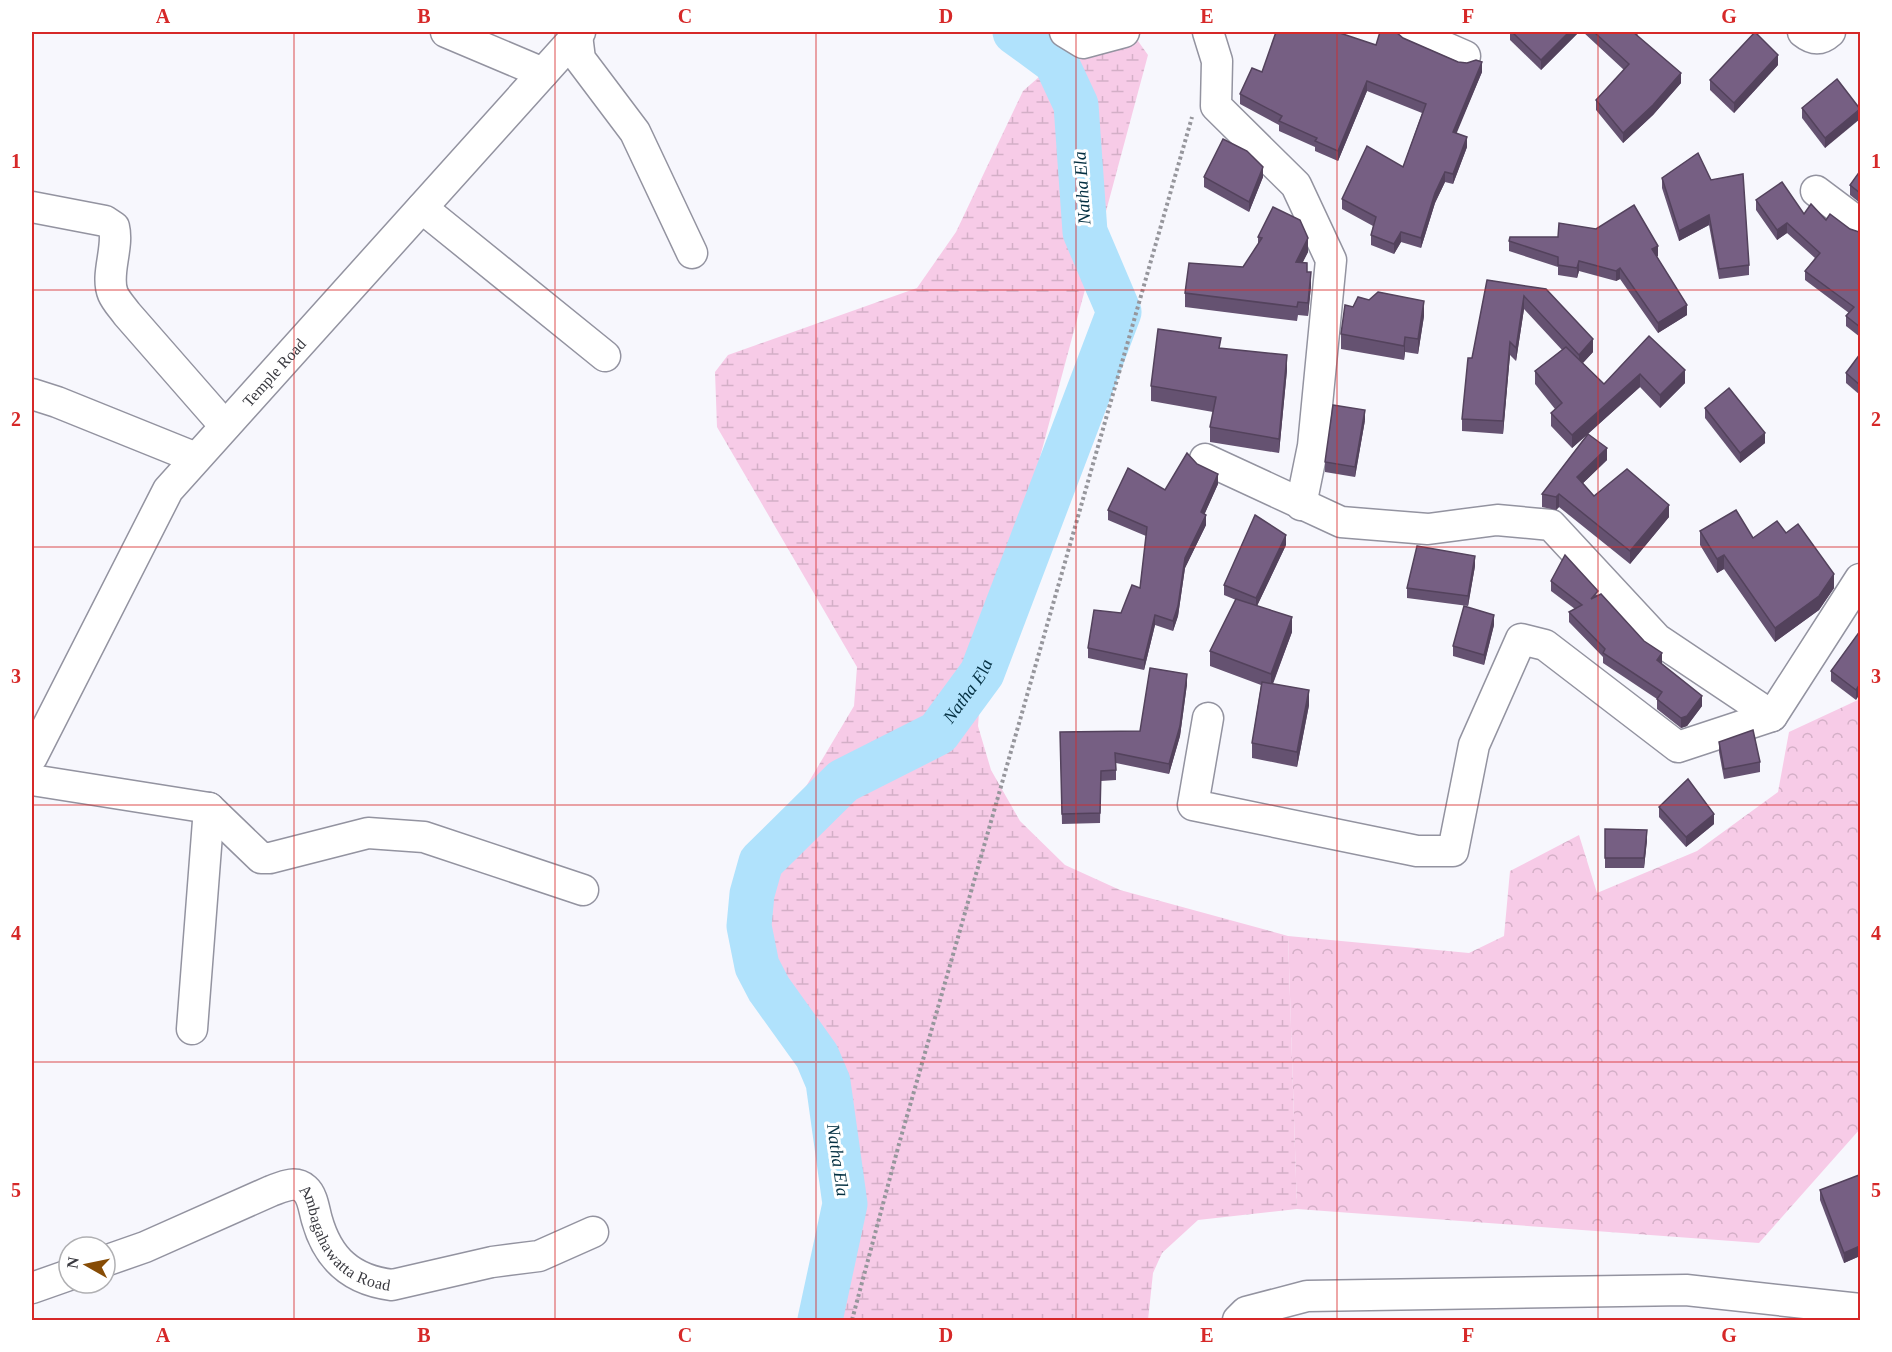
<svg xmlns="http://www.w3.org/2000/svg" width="1892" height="1352" font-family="Georgia,serif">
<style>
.forest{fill:url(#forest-crowns)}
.wetland{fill:url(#wetland-marsh)}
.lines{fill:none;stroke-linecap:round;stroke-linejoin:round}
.river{stroke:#b0e2fc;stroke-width:45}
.minor-casing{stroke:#9393a0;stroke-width:33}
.path{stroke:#96969c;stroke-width:4;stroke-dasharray:3 3;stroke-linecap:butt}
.minor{stroke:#fff;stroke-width:30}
.wall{fill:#655271}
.shaded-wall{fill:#53425c}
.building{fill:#765f83;stroke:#53425c;stroke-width:1.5}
.grid{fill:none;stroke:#d62828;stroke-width:1.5;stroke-opacity:0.55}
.labels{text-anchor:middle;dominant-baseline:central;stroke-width:6;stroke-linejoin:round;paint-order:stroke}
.street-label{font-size:16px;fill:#3a3a40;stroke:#fff}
.water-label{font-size:18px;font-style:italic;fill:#043042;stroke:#fff}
.neatline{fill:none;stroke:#d62828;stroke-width:2}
.grid-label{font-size:20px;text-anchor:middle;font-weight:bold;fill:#d62828}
</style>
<defs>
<pattern id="forest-crowns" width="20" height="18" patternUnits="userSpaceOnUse" patternTransform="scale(1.5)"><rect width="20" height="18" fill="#f7cbe7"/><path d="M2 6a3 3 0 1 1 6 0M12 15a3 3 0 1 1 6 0" fill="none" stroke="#d4afc7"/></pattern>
<pattern id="wetland-marsh" width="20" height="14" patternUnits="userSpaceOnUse" patternTransform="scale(1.5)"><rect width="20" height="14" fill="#f7cbe7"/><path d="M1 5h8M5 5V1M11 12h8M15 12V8" fill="none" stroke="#d4afc7"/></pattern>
</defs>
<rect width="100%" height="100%" fill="#f7f7fd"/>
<!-- forest -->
<polygon class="forest" points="1860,699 1860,1129 1759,1243 1297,1209 1288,936 1469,953 1504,936 1510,871 1579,835 1597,893 1697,851 1778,792 1789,732"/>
<!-- wetland -->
<polygon class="wetland" points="1117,32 1133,34 1148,55 982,673 978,726 991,770 1020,821 1065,865 1120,890 1288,936 1297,1209 1198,1220 1162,1253 1153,1273 1148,1320 801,1320 822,1239 833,1172 828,1082 817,1056 769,989 757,966 749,926 752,894 761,862 854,706 857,667 717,427 715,372 728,355 917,288 956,232 1023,91 1056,62"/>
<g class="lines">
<!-- river -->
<path class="river" id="s1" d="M820,1320L845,1204L828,1082L817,1056L769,989L757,966L749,926L752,894L761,862L843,781L938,733L982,673L1119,312L1085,232L1076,105L1056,62L1015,32"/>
<!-- minor casing -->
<g class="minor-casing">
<g id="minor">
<polyline points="446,32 543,73"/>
<polyline points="1065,32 1083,43 1124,32"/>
<polyline points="1208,32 1217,61 1216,106 1296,185 1331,260 1313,446 1301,505"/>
<polyline points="1410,32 1465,56"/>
<path d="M1803,32C1813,40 1820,41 1830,32"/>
<polyline points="577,35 580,59 635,132 692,253"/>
<polyline points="1816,191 1860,224"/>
<path d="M32,207L105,221L114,227C119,248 105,275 113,294C116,301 122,307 127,314L225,426"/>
<polyline points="422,208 605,356"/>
<polyline points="32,394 57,402 196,458"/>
<polyline points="1205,459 1341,522 1428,529 1497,520 1551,525 1657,639 1772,716"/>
<polyline points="1208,718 1193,805 1417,851 1453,851 1474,745 1521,639 1545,645 1678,747 1772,716 1860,579"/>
<path id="s2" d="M32,757L168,490L580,32"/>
<polyline points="32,780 209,808 261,858 270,858 368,833 424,837 583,890"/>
<polyline points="192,1029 209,808"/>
<path id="s3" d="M105,1261L145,1247L271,1191C282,1187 295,1180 305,1189C313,1196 314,1210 317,1220C328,1259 351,1280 392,1285L492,1262L539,1256L593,1232"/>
<polyline points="32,1288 69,1275"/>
<polyline points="1238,1320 1246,1312 1307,1296 1686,1290 1860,1309"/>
</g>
</g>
<!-- path -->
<polyline class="path" points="852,1320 899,1144 1192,117"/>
<!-- minor -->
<use href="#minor" class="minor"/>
</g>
<!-- wall -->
<g class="wall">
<polygon points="1510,32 1579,32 1541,70 1510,40"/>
<polygon points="1583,32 1640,32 1637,35 1681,83 1653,115 1623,143 1596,110 1596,100 1624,70"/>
<polygon points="1403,38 1482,72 1456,133 1467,147 1453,184 1445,182 1435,203 1421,248 1401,242 1394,254 1371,245 1371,235 1373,226 1342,209 1342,199 1403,167 1422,113 1367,91 1338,161 1315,151 1315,147 1279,131 1279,125 1240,104 1240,94 1262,72"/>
<polygon points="1778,65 1734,113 1710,90 1710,80"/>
<polygon points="1802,108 1860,108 1825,148 1802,118"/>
<polygon points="1698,153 1749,265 1749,275 1719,279 1709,225 1679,241 1662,188 1662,178"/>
<polygon points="1860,171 1860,203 1850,195 1850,185"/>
<polygon points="1204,177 1263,177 1249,212 1204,187"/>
<polygon points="1756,200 1826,220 1859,232 1860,231 1860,337 1846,326 1846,316 1849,313 1805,280 1805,271 1815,258 1787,233 1777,240 1756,210"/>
<polygon points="1596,229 1658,256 1657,256 1687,315 1658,333 1620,279 1616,281 1579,271 1577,278 1558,275 1558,267 1509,251 1509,241 1558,237"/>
<polygon points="1258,237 1308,252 1302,263 1307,272 1311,286 1308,316 1298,315 1297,321 1185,307 1185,293 1243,267 1258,244"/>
<polygon points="1487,280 1546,289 1593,352 1583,363 1604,384 1649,336 1685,383 1660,408 1640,387 1588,434 1607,460 1583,483 1594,496 1669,517 1630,564 1559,507 1556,510 1542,507 1542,494 1588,434 1572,448 1551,426 1551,413 1555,409 1535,384 1535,371 1562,350 1524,309 1516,361 1510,355 1503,434 1462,431 1462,419 1472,358"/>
<polygon points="1424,316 1418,354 1405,352 1404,360 1341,349 1341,334"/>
<polygon points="1221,348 1287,370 1279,453 1210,442 1210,427 1213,412 1151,401 1151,386"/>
<polygon points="1860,354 1860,395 1846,383 1846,373"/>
<polygon points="1705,408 1765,443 1740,463 1705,418"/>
<polygon points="1365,420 1355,477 1325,472 1325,462"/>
<polygon points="1197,464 1218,484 1204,515 1206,525 1185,568 1178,616 1173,631 1155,625 1144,670 1088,658 1088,648 1121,613 1140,588 1146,536 1108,520 1108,510 1165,490"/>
<polygon points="1700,531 1753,538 1786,533 1834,588 1819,610 1775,642 1724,569 1717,573 1700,545"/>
<polygon points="1286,545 1257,606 1292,632 1273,684 1309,705 1297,767 1252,758 1252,743 1261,685 1210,666 1210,651 1236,600 1224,595 1224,585"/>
<polygon points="1475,566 1468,606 1407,598 1407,588"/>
<polygon points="1551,581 1598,595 1662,663 1661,664 1702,706 1687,726 1681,728 1657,709 1657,699 1603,663 1603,657 1569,622 1569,612 1575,609 1551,591"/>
<polygon points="1494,625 1484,665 1453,656 1453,646"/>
<polygon points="1860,631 1856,700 1831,681 1831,671"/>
<polygon points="1187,684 1180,736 1169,774 1116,763 1116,780 1101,781 1100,823 1062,824 1060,732 1140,731"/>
<polygon points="1719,742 1760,762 1760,772 1724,779 1719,752"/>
<polygon points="1659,807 1714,824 1686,847 1659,817"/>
<polygon points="1605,829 1647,840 1644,868 1605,868"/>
<polygon points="1860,1178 1860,1256 1844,1263 1820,1200 1820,1190"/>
</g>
<!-- shaded-wall -->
<g class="shaded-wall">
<polygon points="1569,32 1579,32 1541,70 1541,60"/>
<polygon points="1778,55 1778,65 1734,113 1734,103"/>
<polygon points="1482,62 1482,72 1453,142 1453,132"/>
<polygon points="1681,73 1681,83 1653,115 1623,143 1623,133"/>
<polygon points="1367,81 1367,91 1338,161 1338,151"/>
<polygon points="1860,109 1860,119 1825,148 1825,138"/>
<polygon points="1467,137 1467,147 1453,184 1453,174"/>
<polygon points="1263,167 1263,177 1249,212 1249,202"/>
<polygon points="1445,172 1445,182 1435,203 1421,248 1421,238 1435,193"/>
<polygon points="1709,215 1709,225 1679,241 1679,231"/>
<polygon points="1787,223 1787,233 1777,240 1777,230"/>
<polygon points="1401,232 1401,242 1394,254 1394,244"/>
<polygon points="1308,238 1308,252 1296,276 1296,262"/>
<polygon points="1658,246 1658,256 1652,259 1652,249"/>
<polygon points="1579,261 1579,271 1577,278 1577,268"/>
<polygon points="1620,268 1620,279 1616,281 1616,271"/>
<polygon points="1311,272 1311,286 1308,316 1308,303"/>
<polygon points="1524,296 1524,309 1516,361 1516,348"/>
<polygon points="1424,301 1424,316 1418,354 1418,339"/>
<polygon points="1687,305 1687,315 1658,333 1658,323"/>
<polygon points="1405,337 1405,352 1404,360 1404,346"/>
<polygon points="1593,339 1593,352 1579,367 1579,355"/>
<polygon points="1510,342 1510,355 1503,434 1503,421"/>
<polygon points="1287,355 1287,370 1279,453 1279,439"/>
<polygon points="1685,370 1685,383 1660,408 1660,395"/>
<polygon points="1640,374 1640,387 1572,448 1572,435"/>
<polygon points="1365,410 1365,420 1355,477 1355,467"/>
<polygon points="1765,433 1765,443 1740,463 1740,453"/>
<polygon points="1607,448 1607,460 1577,489 1577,477"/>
<polygon points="1218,474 1218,484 1201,522 1201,512"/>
<polygon points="1559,494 1559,507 1556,510 1556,497"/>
<polygon points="1669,505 1669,517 1630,564 1630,551"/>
<polygon points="1206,515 1206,525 1185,568 1178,616 1173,631 1173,621 1185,558"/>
<polygon points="1286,535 1286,545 1256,608 1256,598"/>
<polygon points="1724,555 1724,569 1717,573 1717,559"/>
<polygon points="1475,556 1475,566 1468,606 1468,596"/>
<polygon points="1834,574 1834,588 1819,610 1775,642 1775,628"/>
<polygon points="1155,615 1155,625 1144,670 1144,660"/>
<polygon points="1494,615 1494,625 1484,665 1484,655"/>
<polygon points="1292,617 1292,632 1271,688 1271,674"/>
<polygon points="1662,653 1662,663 1657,670 1657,660"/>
<polygon points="1187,674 1187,684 1180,736 1169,774 1169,764"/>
<polygon points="1860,684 1860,694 1856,700 1856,690"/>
<polygon points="1309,690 1309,705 1297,767 1297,752"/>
<polygon points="1702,696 1702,706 1687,726 1681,728 1681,718"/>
<polygon points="1714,814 1714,824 1686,847 1686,837"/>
<polygon points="1647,830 1647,840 1644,868 1644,858"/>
<polygon points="1860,1246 1860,1256 1844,1263 1844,1253"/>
</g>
<!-- building -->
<g class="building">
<polygon points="1276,32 1337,32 1376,45 1380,32 1396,32 1403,38 1458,62 1467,63 1476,60 1482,62 1453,132 1467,137 1453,174 1445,172 1435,193 1421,238 1401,232 1394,244 1371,235 1376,217 1342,199 1367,146 1403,167 1426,104 1367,81 1338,151 1315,141 1317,138 1279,121 1282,116 1240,94 1252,68 1262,72"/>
<polygon points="1512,32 1569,32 1541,60"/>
<polygon points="1594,32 1633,32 1681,73 1653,105 1623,133 1596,100 1629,64"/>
<polygon points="1755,32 1778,55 1734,103 1710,80"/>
<polygon points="1837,79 1860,109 1825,138 1802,108"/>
<polygon points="1223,139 1247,151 1263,167 1249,202 1204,177"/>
<polygon points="1698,153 1711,180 1743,174 1749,265 1719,269 1709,215 1679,231 1662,178"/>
<polygon points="1860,171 1860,193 1850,185"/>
<polygon points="1782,182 1804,214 1811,204 1826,220 1830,214 1850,229 1859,232 1860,231 1860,327 1846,316 1854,307 1805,271 1820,253 1787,223 1777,230 1756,200"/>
<polygon points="1634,205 1658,246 1652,249 1687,305 1658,323 1620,268 1616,271 1579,261 1577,268 1558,265 1558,257 1509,241 1510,237 1558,237 1559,223 1596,229"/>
<polygon points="1273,207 1300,220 1308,238 1296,262 1307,263 1307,272 1311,272 1308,303 1298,302 1297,307 1185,293 1189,263 1243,267 1262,238 1258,237"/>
<polygon points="1487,280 1546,289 1593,339 1579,355 1524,296 1516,348 1510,342 1503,421 1462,419 1468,358 1472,358"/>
<polygon points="1378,292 1424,301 1418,339 1405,337 1404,346 1341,334 1345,305 1353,307 1358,297 1369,300"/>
<polygon points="1158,329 1221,338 1219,348 1287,355 1279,439 1210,427 1216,397 1151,386"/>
<polygon points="1649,336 1685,370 1660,395 1640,374 1572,435 1551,413 1562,403 1535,371 1566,347 1604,384"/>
<polygon points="1860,354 1860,385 1846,373"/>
<polygon points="1729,388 1765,433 1740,453 1705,408"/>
<polygon points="1333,405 1365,410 1355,467 1325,462"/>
<polygon points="1588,434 1607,448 1577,477 1594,496 1627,469 1669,505 1630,551 1559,494 1556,497 1542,494"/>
<polygon points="1187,453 1197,464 1218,474 1201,512 1206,515 1185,558 1178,606 1173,621 1155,615 1144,660 1088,648 1094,610 1121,613 1132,585 1140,588 1147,527 1108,510 1128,468 1165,490"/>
<polygon points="1736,510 1753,538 1777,521 1786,533 1798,524 1834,574 1819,596 1775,628 1724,555 1717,559 1700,531"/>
<polygon points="1255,515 1286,535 1256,598 1224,585"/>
<polygon points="1417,546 1475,556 1468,596 1407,588"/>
<polygon points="1565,555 1598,591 1591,599 1601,594 1644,641 1662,653 1657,660 1702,696 1687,716 1681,718 1657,699 1662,692 1603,653 1605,649 1569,612 1582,605 1551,581"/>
<polygon points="1236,599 1292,617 1271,674 1210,651"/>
<polygon points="1464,606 1494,615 1484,655 1453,646"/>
<polygon points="1860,631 1860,684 1856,690 1831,671"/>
<polygon points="1150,668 1187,674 1180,726 1169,764 1115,753 1116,770 1101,771 1100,813 1062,814 1060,732 1140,731"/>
<polygon points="1262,682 1309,690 1297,752 1252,743"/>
<polygon points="1753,730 1760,762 1724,769 1719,742"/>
<polygon points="1688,779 1714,814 1686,837 1659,807"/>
<polygon points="1605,829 1647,830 1644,858 1605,858"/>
<polygon points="1859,1175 1860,1178 1860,1246 1844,1253 1820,1190"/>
</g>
<!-- grid -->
<path class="grid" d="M294,32V1320M555,32V1320M816,32V1320M1076,32V1320M1337,32V1320M1598,32V1320M32,290H1860M32,547H1860M32,805H1860M32,1062H1860"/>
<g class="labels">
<!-- street labels -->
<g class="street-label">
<text stroke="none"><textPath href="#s2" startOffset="458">Temple Road</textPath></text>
<text stroke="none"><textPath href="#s3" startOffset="284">Ambagahawatta Road</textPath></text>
</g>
<!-- water labels -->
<g class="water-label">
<text transform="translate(1082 188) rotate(-94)">Natha Ela</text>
<text stroke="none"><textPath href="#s1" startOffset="758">Natha Ela</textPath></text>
<text transform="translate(838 1160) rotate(82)">Natha Ela</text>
</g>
</g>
<!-- border -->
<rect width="1892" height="1352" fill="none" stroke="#ffffff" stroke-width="66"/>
<!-- north arrow -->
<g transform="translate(87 1265) rotate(279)"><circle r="28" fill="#ffffff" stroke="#b0b0b3" stroke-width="1.5"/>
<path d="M0-4.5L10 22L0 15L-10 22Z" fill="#874c05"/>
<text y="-9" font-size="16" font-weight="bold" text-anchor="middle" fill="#3a3a40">N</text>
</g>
<rect x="33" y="33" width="1826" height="1286" class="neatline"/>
<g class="grid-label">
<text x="163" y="23">A</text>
<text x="424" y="23">B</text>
<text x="685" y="23">C</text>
<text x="946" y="23">D</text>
<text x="1207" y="23">E</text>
<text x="1468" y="23">F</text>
<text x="1729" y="23">G</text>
<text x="16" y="168">1</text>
<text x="1876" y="168">1</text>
<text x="16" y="426">2</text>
<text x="1876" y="426">2</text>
<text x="16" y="683">3</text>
<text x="1876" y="683">3</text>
<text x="16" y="940">4</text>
<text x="1876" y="940">4</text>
<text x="16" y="1197">5</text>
<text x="1876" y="1197">5</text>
<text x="163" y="1342">A</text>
<text x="424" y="1342">B</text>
<text x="685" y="1342">C</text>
<text x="946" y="1342">D</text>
<text x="1207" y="1342">E</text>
<text x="1468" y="1342">F</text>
<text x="1729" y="1342">G</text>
</g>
</svg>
